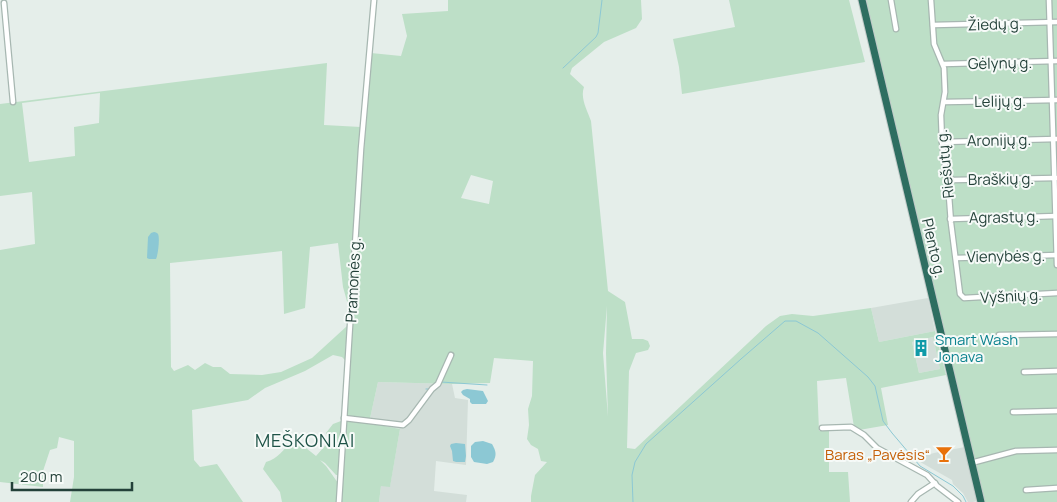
<svg xmlns="http://www.w3.org/2000/svg" width="1057" height="502" font-family="Manrope,sans-serif">
<style>
.built{fill:#d3ded9}
.green{fill:#bddfc7;fill-rule:evenodd}
.water{fill:#8cc8d4}
.lines{fill:none;stroke-linecap:round;stroke-linejoin:round}
.stream{stroke:#8cc8d4;stroke-width:1}
.minor-casing{stroke:#a7b7b1;stroke-width:7}
.highway-casing{stroke:#c1cac8;stroke-width:9}
.minor{stroke:#fff;stroke-width:4.5}
.highway{stroke:#2e6e61;stroke-width:7}
.labels{text-anchor:middle;dominant-baseline:central;stroke-width:4;stroke-linejoin:round;paint-order:stroke}
.street-label{font-size:15px;fill:#234139;stroke:#f6faf8}
.culture-label{font-size:15px;fill:#0d838f;stroke:#f6faf8;text-anchor:start}
.food-label{font-size:15px;fill:#c56008;stroke:#f6faf8;text-anchor:end}
.quarter-label{font-size:18px;letter-spacing:1px;fill:#1e5347;stroke:#f6faf8}
</style>
<rect width="100%" height="100%" fill="#e5eeea"/>
<!-- built -->
<g class="built">
<polygon points="928,298 935,331 879,342 871,308"/>
<polygon points="933,337 940,369 919,373 912,342"/>
<polygon points="378,382 452,384 455,398 468,400 466,465 436,461 434,491 467,495 466,502 379,502 381,486 390,486 400,429 369,423"/>
<polygon points="965,447 977,501 973,502 968,502 963,493 953,484 952,480 922,463 915,458 934,453"/>
</g>
<!-- green -->
<g class="green">
<path d="M448,0H641L642,19L636,28L604,42L572,68L570,74L584,87C580,98 587,110 591,121L608,291L625,302L632,339H643L648,341L650,346L648,350L636,353L629,371L627,448L635,449L766,326L780,316L792,314L813,316L871,308L879,342L935,331L946,375L881,388L888,425L859,430L854,427L846,378L817,381L819,431H829V472H848L850,502H531V496L535,475L547,462L541,461L538,449L531,445L527,439L529,425L528,409L532,396L533,361L494,358L490,383L452,384L378,382L369,423L400,429L390,487L381,486L379,502H342L354,289L371,53L401,56L407,36L402,14L448,11ZM471,175L493,181L489,204L461,198ZM607,306L606,353L608,417L603,353ZM933,337L940,369L919,373L912,342Z"/>
<polygon points="729,0 849,0 865,62 682,94 679,67 673,39 735,27"/>
<polygon points="866,0 1057,0 1057,502 984,502 981,487 977,477"/>
<path d="M327,63L324,125L361,127L348,305L343,287L338,243L310,247L305,308L284,314L282,251L229,257L170,263L171,367L174,371L188,365L195,370L205,363L213,367H221L230,374L262,375L281,372L312,358L347,326L345,360L342,357L333,355L305,371L265,388L248,400L192,410L194,460L200,467L217,464L243,502H70L74,477V441L59,437L57,448L50,450L43,471V487L0,482V250L35,244L32,192L0,196V104ZM100,93L99,123L74,127L75,156L29,162L22,103Z"/>
<path d="M341,421L338,475H336L325,463L320,460L326,466L338,483L336,502H282L280,492L263,469L266,462C278,459 284,449 292,440H296L316,456L331,439L326,433L333,424Z"/>
</g>
<!-- water -->
<g class="water">
<path d="M154,232C156,232 157,233 158,234C160,238 158,255 156,259H149L147,258L148,237L151,233Z"/>
<polygon points="467,389 483,391 488,401 486,404 472,404 470,402 470,399 463,395 461,392 463,390"/>
<path d="M483,441L492,444C496,451 497,455 493,462L487,464L474,462L471,457V446L475,442Z"/>
<polygon points="456,443 465,444 466,456 465,462 456,462 453,461 452,451 450,446 451,444"/>
</g>
<g class="lines">
<!-- stream -->
<g class="stream">
<polyline points="563,68 596,37 598,33 602,0"/>
<polyline points="441,382 487,385"/>
<polyline points="426,389 429,389 436,382"/>
<polyline points="633,502 632,475 635,462 646,444 741,359 785,321 796,321 818,333 868,377 875,386 883,421 892,433 920,466 953,486 963,496 966,502"/>
</g>
<!-- minor casing -->
<g class="minor-casing">
<g id="minor">
<polyline points="891,0 896,29"/>
<polyline points="931,0 934,44 944,68 945,92 941,115 942,142 945,166 948,182 951,223 960,294 964,298 1057,293"/>
<polyline points="1049,0 1057,265"/>
<polyline points="4,3 13,102"/>
<polyline points="933,25 1057,22"/>
<polyline points="943,64 1057,61"/>
<polyline points="944,102 1057,100"/>
<polyline points="942,142 1057,139"/>
<polyline points="947,177 953,180 1056,178"/>
<polyline points="950,219 1057,216"/>
<polyline points="956,258 1057,255"/>
<polyline points="999,335 1057,334"/>
<polyline points="1024,372 1057,371"/>
<polyline points="1013,412 1057,411"/>
<polyline points="344,418 403,425 409,420 432,389 438,384 451,355"/>
<polyline points="822,428 851,427 864,435 877,448 927,475 937,486 958,502"/>
<polyline points="971,463 1016,451 1057,450"/>
<polyline points="1026,490 1057,488"/>
<polyline points="339,502 361,149 374,0"/>
<polyline points="911,502 918,494 935,483"/>
</g>
</g>
<!-- highway casing -->
<g class="highway-casing">
<polyline id="highway" points="862,0 981,502"/>
</g>
<!-- minor -->
<use href="#minor" class="minor"/>
<!-- highway -->
<use href="#highway" class="highway"/>
</g>
<!-- icons -->
<defs>
<g id="building-bare" transform="scale(1.35)"><path d="M-4-6H4V6H1V3H-1V6H-4ZM-2.5-4.3h1.7v1.8h-1.7ZM.8-4.3h1.7v1.8H.8ZM-2.5-1h1.7V.8h-1.7ZM.8-1h1.7V.8H.8Z" fill="#0f9aa8" stroke="#f6faf8" stroke-width="2.5" paint-order="stroke"/></g>
<g id="bar-bare" transform="scale(1.35)"><path d="M-6-5H6L.8 .8V4.5H3.5V6h-7V4.5H-.8V.8Z" fill="#e8710a" stroke="#f6faf8" stroke-width="2.5" paint-order="stroke"/></g>
</defs>
<g fill-rule="evenodd">
<use href="#building-bare" x="921" y="348"/>
<use href="#bar-bare" x="944" y="454"/>
</g>
<g class="labels">
<!-- street labels -->
<g class="street-label">
<text transform="translate(995 24) rotate(-2)">Žiedų g.</text>
<text transform="translate(1000 63) rotate(-1)">Gėlynų g.</text>
<text transform="translate(1000 101) rotate(-1)">Lelijų g.</text>
<text transform="translate(999 140) rotate(-1)">Aronijų g.</text>
<text transform="translate(945 164) rotate(-96)">Riešutų g.</text>
<text transform="translate(1001 179) rotate(-1)">Braškių g.</text>
<text transform="translate(1004 217) rotate(-1)">Agrastų g.</text>
<text transform="translate(934 248) rotate(77)">Plento g.</text>
<text transform="translate(1006 256) rotate(-1)">Vienybės g.</text>
<text transform="translate(353 280) rotate(-87)">Pramonės g.</text>
<text transform="translate(1011 296) rotate(-3)">Vyšnių g.</text>
</g>
<!-- culture labels -->
<g class="culture-label">
<text x="935" y="339">Smart Wash<tspan x="935" dy="17">Jonava</tspan></text>
</g>
<!-- food labels -->
<g class="food-label">
<text x="930" y="454">Baras „Pavėsis“</text>
</g>
<!-- quarter labels -->
<g class="quarter-label">
<text x="305" y="440">MEŠKONIAI</text>
</g>
</g>
<!-- scale -->
<path d="M12 482v8h120v-8" fill="none" stroke="#234139" stroke-width="2.5"/>
<text x="20" y="482" font-size="15" fill="#234139" stroke="#f6faf8" stroke-width="4" paint-order="stroke">200 m</text>
</svg>
